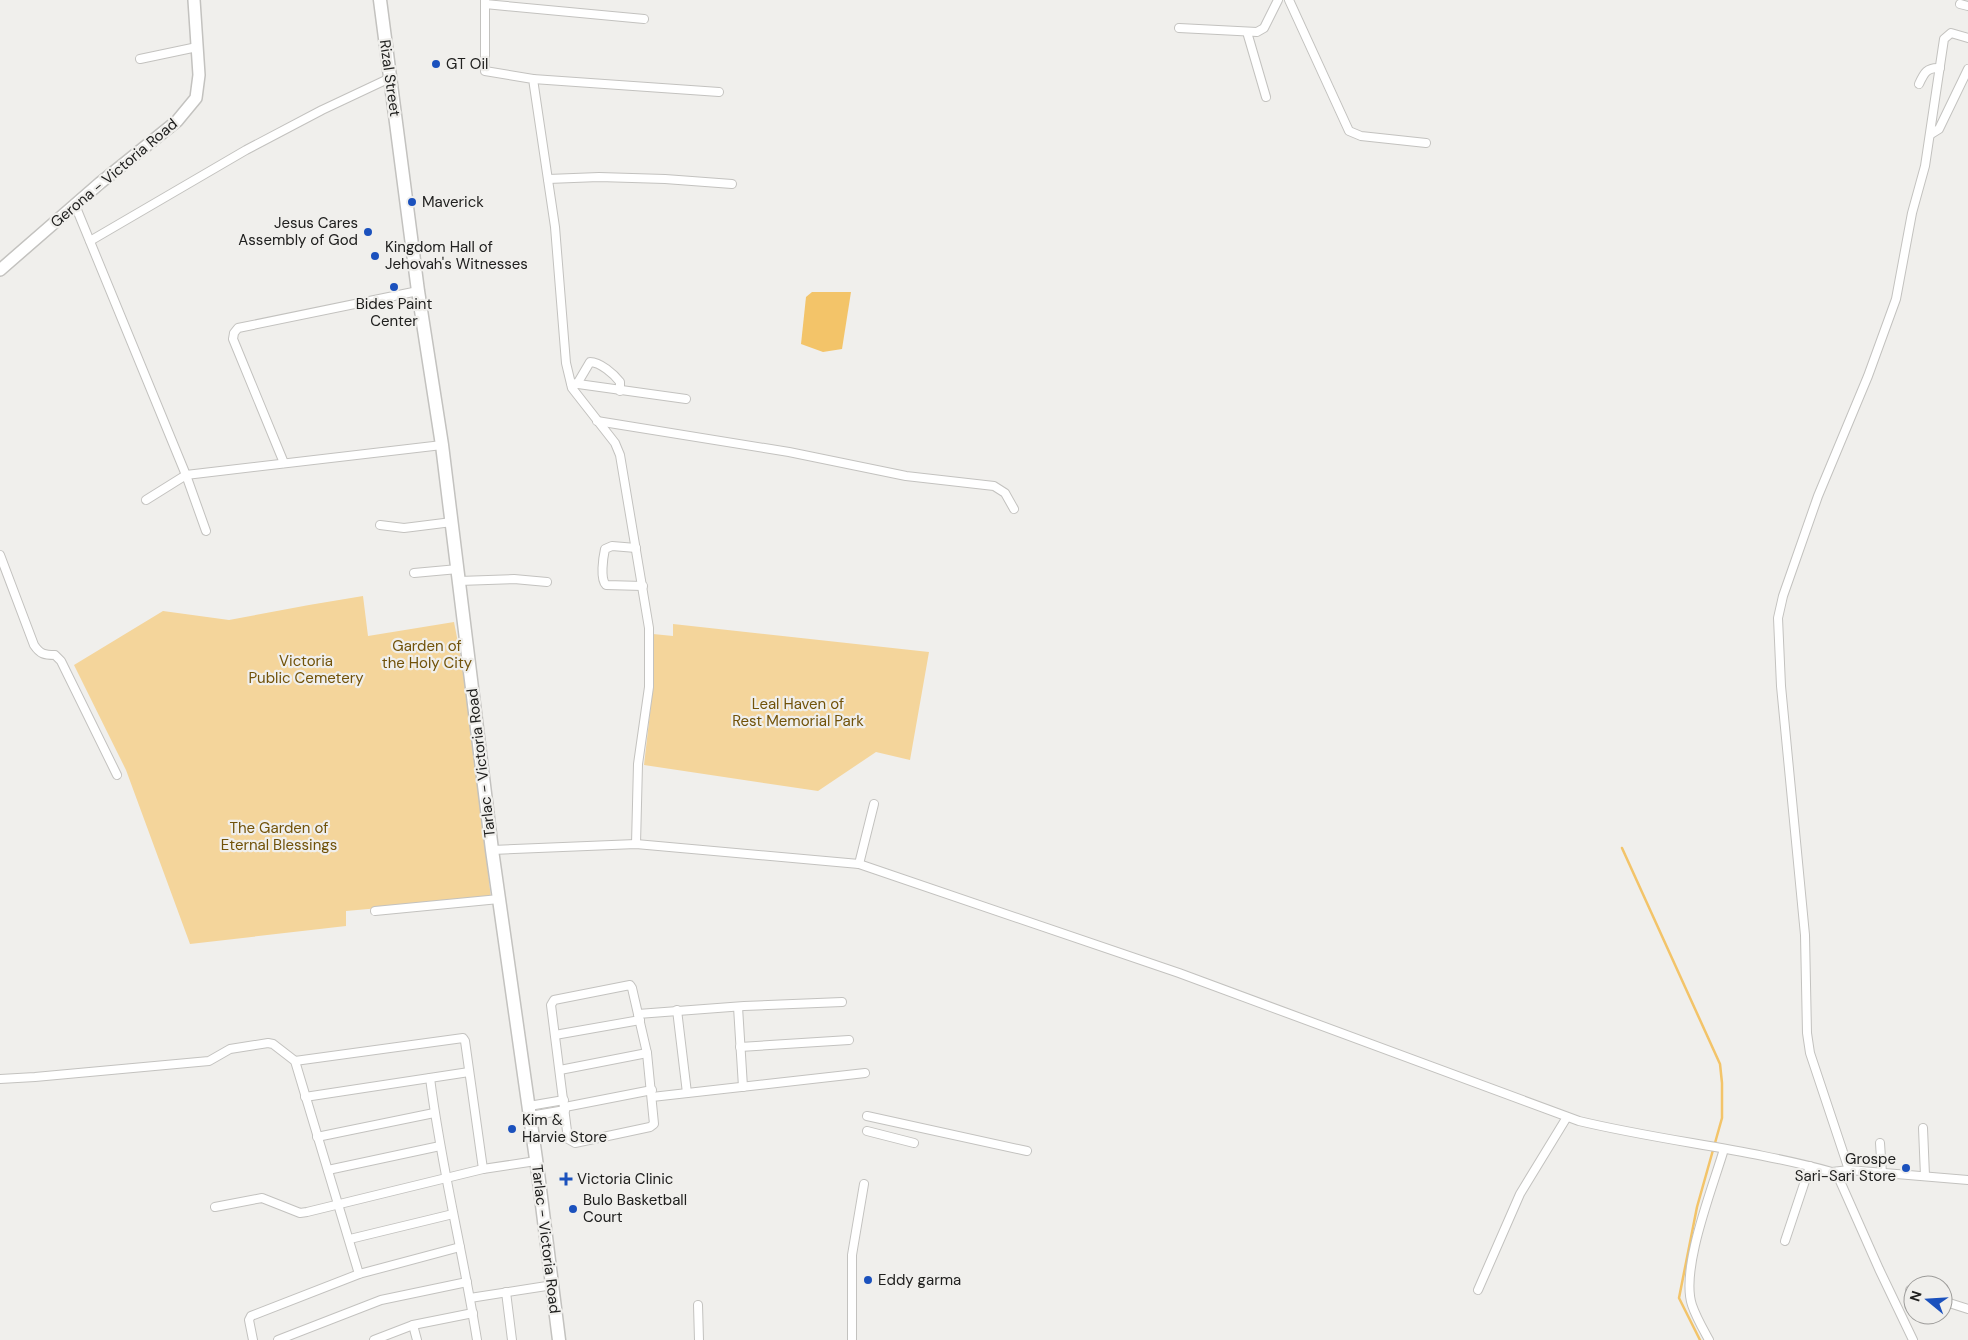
<svg xmlns="http://www.w3.org/2000/svg" width="1968" height="1340" font-family="'DM Sans',sans-serif">
<style>
.green{fill:#f4d59b}
.water{fill:#f3c469}
.lines{fill:none;stroke-linecap:round;stroke-linejoin:round}
.stream{stroke:#f3c469;stroke-width:2.5}
.minor-casing{stroke:#c3c2bf;stroke-width:10}
.secondary-casing{stroke:#c3c2bf;stroke-width:14}
.primary-casing{stroke:#c3c2bf;stroke-width:15}
.minor{stroke:#fff;stroke-width:8}
.secondary{stroke:#fff;stroke-width:11}
.primary{stroke:#fff;stroke-width:12}
.poi-dot{fill:#1b51bd;stroke:#f0efec;stroke-width:2}
.labels{text-anchor:middle;dominant-baseline:central;stroke-width:4.5;stroke-linejoin:round;paint-order:stroke}
.poi-label{font-size:15px;fill:#20201f;stroke:#f0efec;text-anchor:start}
.street-label{font-size:15px;fill:#20201f;stroke:#f0efec}
.park-label{font-size:15px;fill:#715209;stroke:#f0efec}
</style>
<rect width="100%" height="100%" fill="#f0efec"/>
<!-- green -->
<g class="green">
<polygon points="363,596 368,636 454,622 466,684 491,898 346,911 346,926 190,944 126,770 74,665 163,611 229,620 309,605"/>
<polygon points="673,624 929,652 910,760 876,752 818,791 644,765 653,687 653,634 673,636"/>
</g>
<!-- water -->
<polygon class="water" points="812,292 851,292 842,349 823,352 801,344 806,297"/>
<g class="lines">
<!-- stream -->
<polyline class="stream" points="1622,848 1720,1064 1722,1083 1722,1118 1697,1207 1679,1298 1700,1340"/>
<!-- minor casing -->
<g class="minor-casing">
<g id="minor">
<polyline points="485,0 485,71 533,79 555,227 566,363 572,388 615,443 620,455 649,628 649,687 638,764 636,844"/>
<polyline points="1289,0 1349,131 1361,136 1426,143"/>
<polyline points="485,4 644,19"/>
<polyline points="1960,4 1968,6"/>
<polyline points="1179,28 1257,32 1264,28 1278,0"/>
<polyline points="1247,32 1266,97"/>
<polyline points="140,59 197,47"/>
<polyline points="533,79 719,92"/>
<path d="M1919,84C1924,73 1927,67 1940,68"/>
<polyline points="1931,134 1939,129 1968,69"/>
<polyline points="548,179 599,177 665,179 732,184"/>
<polyline points="75,205 186,475 206,531"/>
<polyline points="90,241 246,150 322,110 390,78"/>
<polyline points="571,383 686,399"/>
<path d="M577,384L590,362C600,362 614,374 620,382V391"/>
<polyline points="597,421 789,452 906,476 994,486 1005,493 1014,509"/>
<polyline points="284,463 233,339 234,333 238,328 418,291"/>
<polyline points="146,500 186,475 442,445"/>
<polyline points="380,525 404,528 452,522"/>
<path d="M636,548L612,546L605,549C603,558 600,579 606,585L643,586"/>
<path d="M0,555L34,645C40,654 44,655 55,655L61,661L117,775"/>
<polyline points="414,573 458,569"/>
<polyline points="459,581 514,579 547,582"/>
<path d="M492,850L636,844L859,864L1179,973L1579,1121C1662,1141 1749,1149 1832,1172L1849,1170L1968,1180"/>
<polyline points="859,864 874,804"/>
<polyline points="375,911 499,899"/>
<polygon points="630,985 632,988 647,1053 654,1124 650,1127 575,1143 568,1139 551,1005 554,1000"/>
<polyline points="738,1007 743,1087"/>
<polyline points="677,1010 687,1093"/>
<polyline points="638,1014 744,1006 842,1002"/>
<polyline points="555,1035 640,1020"/>
<polyline points="740,1047 849,1040"/>
<polyline points="295,1061 463,1038 465,1041 483,1169"/>
<polyline points="560,1070 647,1053"/>
<path d="M430,1078C441,1166 463,1252 477,1340"/>
<polyline points="0,1079 35,1077 209,1061 230,1049 268,1043 273,1044 295,1061 359,1274"/>
<polyline points="305,1097 469,1072"/>
<polyline points="652,1097 865,1073"/>
<polyline points="529,1106 564,1100"/>
<polyline points="565,1107 652,1090"/>
<polyline points="530,1116 565,1110"/>
<polyline points="867,1116 1027,1151"/>
<polyline points="1923,1128 1925,1176"/>
<polyline points="867,1131 914,1143"/>
<polyline points="317,1137 434,1113"/>
<polyline points="1880,1143 1882,1173"/>
<polyline points="328,1170 440,1146"/>
<polyline points="1849,1170 1810,1053 1807,1033 1805,935 1781,686 1778,618 1783,596 1818,496 1868,376 1896,299 1912,213 1925,166 1944,39 1951,33 1968,38"/>
<polyline points="1836,1172 1879,1269 1913,1340"/>
<polyline points="215,1207 262,1198 300,1213 307,1212 483,1169 536,1161"/>
<polyline points="350,1239 453,1214"/>
<polyline points="1785,1241 1810,1166"/>
<polyline points="1478,1290 1520,1194 1567,1117"/>
<polyline points="1910,1290 1913,1291"/>
<polyline points="506,1292 512,1340"/>
<polyline points="470,1298 553,1285"/>
<polyline points="1943,1301 1968,1309"/>
<polyline points="698,1305 699,1340"/>
<polyline points="413,1325 417,1340"/>
<polyline points="253,1340 249,1320 251,1316 359,1274 460,1247"/>
<polyline points="278,1340 381,1300 467,1282"/>
<polyline points="374,1340 413,1325 473,1313"/>
<polyline points="852,1340 852,1255 864,1184"/>
<path d="M1709,1340C1703,1329 1696,1317 1692,1305C1680,1269 1713,1187 1724,1149"/>
</g>
</g>
<!-- secondary casing -->
<g class="secondary-casing">
<polyline id="secondary" points="0,270 100,183 177,121 196,98 199,75 194,0"/>
</g>
<!-- primary casing -->
<g class="primary-casing">
<polyline id="primary" points="380,0 418,291 442,445 492,850 538,1173 559,1340"/>
</g>
<!-- minor -->
<use href="#minor" class="minor"/>
<!-- secondary -->
<use href="#secondary" class="secondary"/>
<!-- primary -->
<use href="#primary" class="primary"/>
</g>
<!-- markers -->
<g class="poi-dot">
<circle cx="436" cy="64" r="5"/>
<circle cx="412" cy="202" r="5"/>
<circle cx="368" cy="232" r="5"/>
<circle cx="375" cy="256" r="5"/>
<circle cx="394" cy="287" r="5"/>
<circle cx="512" cy="1129" r="5"/>
<circle cx="1906" cy="1168" r="5"/>
<path d="M563.5 1171.5h5v5h5v5h-5v5h-5v-5h-5v-5h5z"/>
<circle cx="573" cy="1209" r="5"/>
<circle cx="868" cy="1280" r="5"/>
</g>
<g class="labels">
<!-- poi labels -->
<g class="poi-label">
<text x="446" y="64">GT Oil</text>
<text x="422" y="202">Maverick</text>
<text x="358" y="223" text-anchor="end">Jesus Cares<tspan x="358" dy="17">Assembly of God</tspan></text>
<text x="385" y="247">Kingdom Hall of<tspan x="385" dy="17">Jehovah's Witnesses</tspan></text>
<text x="394" y="304" text-anchor="middle">Bides Paint<tspan x="394" dy="17">Center</tspan></text>
<text x="522" y="1120">Kim &amp;<tspan x="522" dy="17">Harvie Store</tspan></text>
<text x="1896" y="1159" text-anchor="end">Grospe<tspan x="1896" dy="17">Sari-Sari Store</tspan></text>
<text x="577" y="1179">Victoria Clinic</text>
<text x="583" y="1200">Bulo Basketball<tspan x="583" dy="17">Court</tspan></text>
<text x="878" y="1280">Eddy garma</text>
</g>
<!-- street labels -->
<g class="street-label">
<text transform="translate(390 78) rotate(82)">Rizal Street</text>
<text transform="translate(114 173) rotate(-40)">Gerona - Victoria Road</text>
<text transform="translate(481 763) rotate(-97)">Tarlac - Victoria Road</text>
<text transform="translate(546 1239) rotate(83)">Tarlac - Victoria Road</text>
</g>
<!-- park labels -->
<g class="park-label">
<text x="427" y="646">Garden of<tspan x="427" dy="17">the Holy City</tspan></text>
<text x="306" y="661">Victoria<tspan x="306" dy="17">Public Cemetery</tspan></text>
<text x="798" y="704">Leal Haven of<tspan x="798" dy="17">Rest Memorial Park</tspan></text>
<text x="279" y="828">The Garden of<tspan x="279" dy="17">Eternal Blessings</tspan></text>
</g>
</g>
<!-- north arrow -->
<g transform="translate(1928 1300) rotate(288)"><circle r="24" fill="#f0efec" stroke="#9d9c9a"/>
<path d="M0-4L9 19L0 12L-9 19Z" fill="#1b51bd"/>
<text y="-8" font-size="14" font-weight="bold" text-anchor="middle" fill="#20201f">N</text>
</g>
</svg>
